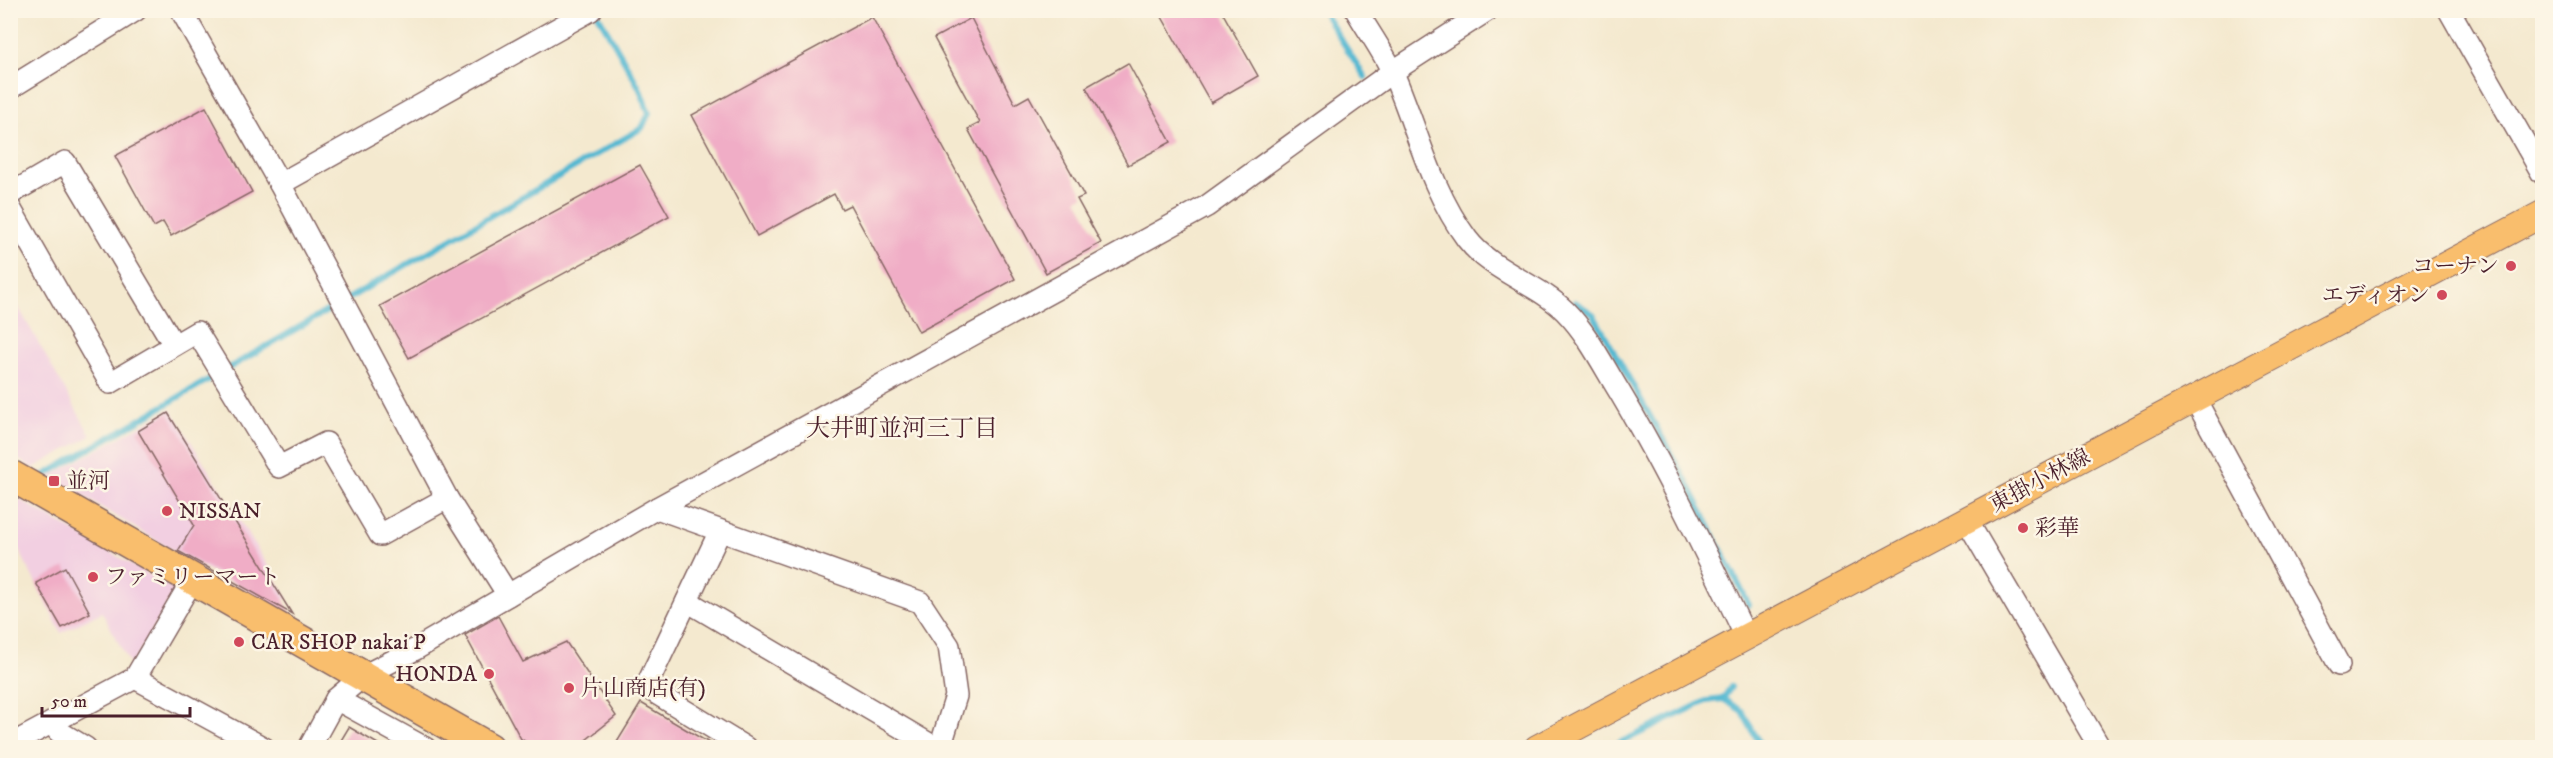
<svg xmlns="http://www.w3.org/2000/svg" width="2553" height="758" font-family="'IM FELL DW Pica','Noto Serif JP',serif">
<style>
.built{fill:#f2cfe1}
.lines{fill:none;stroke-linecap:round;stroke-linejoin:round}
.stream{stroke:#53b8d1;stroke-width:6}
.building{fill:#f0adc6}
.minor-casing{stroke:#866664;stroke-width:24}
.major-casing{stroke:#866664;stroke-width:28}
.highway-casing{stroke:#866664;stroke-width:33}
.minor{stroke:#fff;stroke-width:21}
.major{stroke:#f9be6d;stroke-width:26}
.highway{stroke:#f9be6d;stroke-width:30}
.poi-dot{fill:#d1495b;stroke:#fcf5e5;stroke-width:2}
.labels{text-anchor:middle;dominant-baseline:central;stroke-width:5;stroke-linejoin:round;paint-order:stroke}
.poi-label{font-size:22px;fill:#4a1f2b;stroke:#fcf5e5;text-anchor:start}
.street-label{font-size:22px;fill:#4a1f2b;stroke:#fcf5e5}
.neighbourhood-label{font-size:24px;fill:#4a1f2b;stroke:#fcf5e5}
</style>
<rect width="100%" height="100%" fill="#fcf5e5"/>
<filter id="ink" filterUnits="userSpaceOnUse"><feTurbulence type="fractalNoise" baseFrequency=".0167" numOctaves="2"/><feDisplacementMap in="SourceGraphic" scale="12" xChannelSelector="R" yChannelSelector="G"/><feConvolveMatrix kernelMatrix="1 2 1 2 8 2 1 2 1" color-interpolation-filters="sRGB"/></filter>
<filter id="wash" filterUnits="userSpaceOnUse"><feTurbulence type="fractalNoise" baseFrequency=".008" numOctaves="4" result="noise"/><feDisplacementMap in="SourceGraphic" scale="24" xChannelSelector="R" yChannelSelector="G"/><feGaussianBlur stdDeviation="1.35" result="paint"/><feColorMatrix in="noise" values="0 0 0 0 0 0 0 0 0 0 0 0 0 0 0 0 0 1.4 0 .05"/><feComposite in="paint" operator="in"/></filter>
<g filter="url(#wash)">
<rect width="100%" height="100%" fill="#f4e9cf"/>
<!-- built -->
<g class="built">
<polygon points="11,294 91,436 33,468 11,455"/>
<polygon points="171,409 287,597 278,607 177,553 50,476"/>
<polygon points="15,497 175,590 131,666 102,612 61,633 11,534 10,500"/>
</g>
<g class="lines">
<!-- stream -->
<g class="stream">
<polyline points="1322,10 1365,77"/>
<polyline points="1575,302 1593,314 1689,486 1749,605"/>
<polyline points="36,480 642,128 649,113 639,87 596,11"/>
<polyline points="1723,699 1731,687"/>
<polyline points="1609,748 1706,701 1723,699 1742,711 1762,748"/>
</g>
</g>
<g id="blocks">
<!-- building -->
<g class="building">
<polygon points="1158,10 1221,10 1258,76 1211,103"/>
<polygon points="872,17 1015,279 919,332 850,205 842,209 834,194 757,236 692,115"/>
<polygon points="971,18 1015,104 1029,96 1084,196 1077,199 1101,243 1046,273 968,129 980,123 934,38"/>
<polygon points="1128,63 1171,142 1128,165 1086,87"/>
<polygon points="206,107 252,192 171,236 163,222 154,227 115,156"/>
<polygon points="640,165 669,216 409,358 380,306"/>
<polygon points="168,413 292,614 178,551 194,525 138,431"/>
<polygon points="65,567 90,613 62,628 36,583"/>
<polygon points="498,616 523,662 566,642 616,716 577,747 534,747 521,739 465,635"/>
<polygon points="641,703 716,747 614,747"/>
<polygon points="349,727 383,747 337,747"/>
</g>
</g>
</g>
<g filter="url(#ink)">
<use href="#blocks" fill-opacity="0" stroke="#866664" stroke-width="1.5"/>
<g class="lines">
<!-- minor casing -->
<g class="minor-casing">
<g id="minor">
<polyline points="181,10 280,184 447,498 508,595"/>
<path d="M1356,10C1368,31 1383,51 1393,73C1417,128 1430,189 1467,239C1492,272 1537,283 1565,311C1587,333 1603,365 1619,391C1666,470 1706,553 1746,637"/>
<polyline points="2449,10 2542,173"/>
<polyline points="10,88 136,10"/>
<polyline points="280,184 591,10"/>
<polyline points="10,194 65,162 174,345"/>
<polyline points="10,208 110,383 197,332 279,467 326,443 380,535 447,498"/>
<polyline points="2195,399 2339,665"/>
<polyline points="657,508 920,602 949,646 956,696 940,748"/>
<polyline points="1966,519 2100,748"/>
<polyline points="720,531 646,687 746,748"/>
<polyline points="687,601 936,748"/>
<polyline points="135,678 264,748"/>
<polyline points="336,699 425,748"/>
<polyline points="53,722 58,731 86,748"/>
<polyline points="10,745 135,678 193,579"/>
<polyline points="309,748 336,699 363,676 416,649 657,508 1207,206 1392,72 1488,10"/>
</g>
</g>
<!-- major casing -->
<g class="major-casing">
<polyline id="major" points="1537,748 2542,214"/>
</g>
<!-- highway casing -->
<g class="highway-casing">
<polyline id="highway" points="10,475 489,748"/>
</g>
<!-- minor -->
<use href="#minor" class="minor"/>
<!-- major -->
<use href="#major" class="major"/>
<!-- highway -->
<use href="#highway" class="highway"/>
</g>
</g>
<!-- markers -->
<g class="poi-dot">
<circle cx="2511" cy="266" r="6"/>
<circle cx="2442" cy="295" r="6"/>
<rect x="48" y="475" width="12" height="12" rx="3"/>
<circle cx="167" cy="511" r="6"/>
<circle cx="2023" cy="528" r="6"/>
<circle cx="93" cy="577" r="6"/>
<circle cx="239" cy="642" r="6"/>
<circle cx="489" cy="674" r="6"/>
<circle cx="569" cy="688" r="6"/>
</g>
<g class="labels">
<!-- poi labels -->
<g class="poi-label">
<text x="2499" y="266" text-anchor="end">コーナン</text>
<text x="2430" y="295" text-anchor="end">エディオン</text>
<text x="66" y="481">並河</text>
<text x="179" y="511">NISSAN</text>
<text x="2035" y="528">彩華</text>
<text x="105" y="577">ファミリーマート</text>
<text x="251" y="642">CAR SHOP nakai P</text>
<text x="477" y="674" text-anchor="end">HONDA</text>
<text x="581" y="688">片山商店(有)</text>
</g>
<!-- street labels -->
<g class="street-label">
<text transform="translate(2040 481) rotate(-28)">東掛小林線</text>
</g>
<!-- neighbourhood labels -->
<g class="neighbourhood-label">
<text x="902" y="429">大井町並河三丁目</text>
</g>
</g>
<!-- margin -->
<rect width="2553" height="758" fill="none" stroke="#fcf5e5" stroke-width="36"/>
<!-- scale -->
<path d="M42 707v9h148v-9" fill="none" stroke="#4a1f2b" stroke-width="3"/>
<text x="51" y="707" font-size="18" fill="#4a1f2b" stroke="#fcf5e5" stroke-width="4.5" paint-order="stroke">50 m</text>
</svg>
